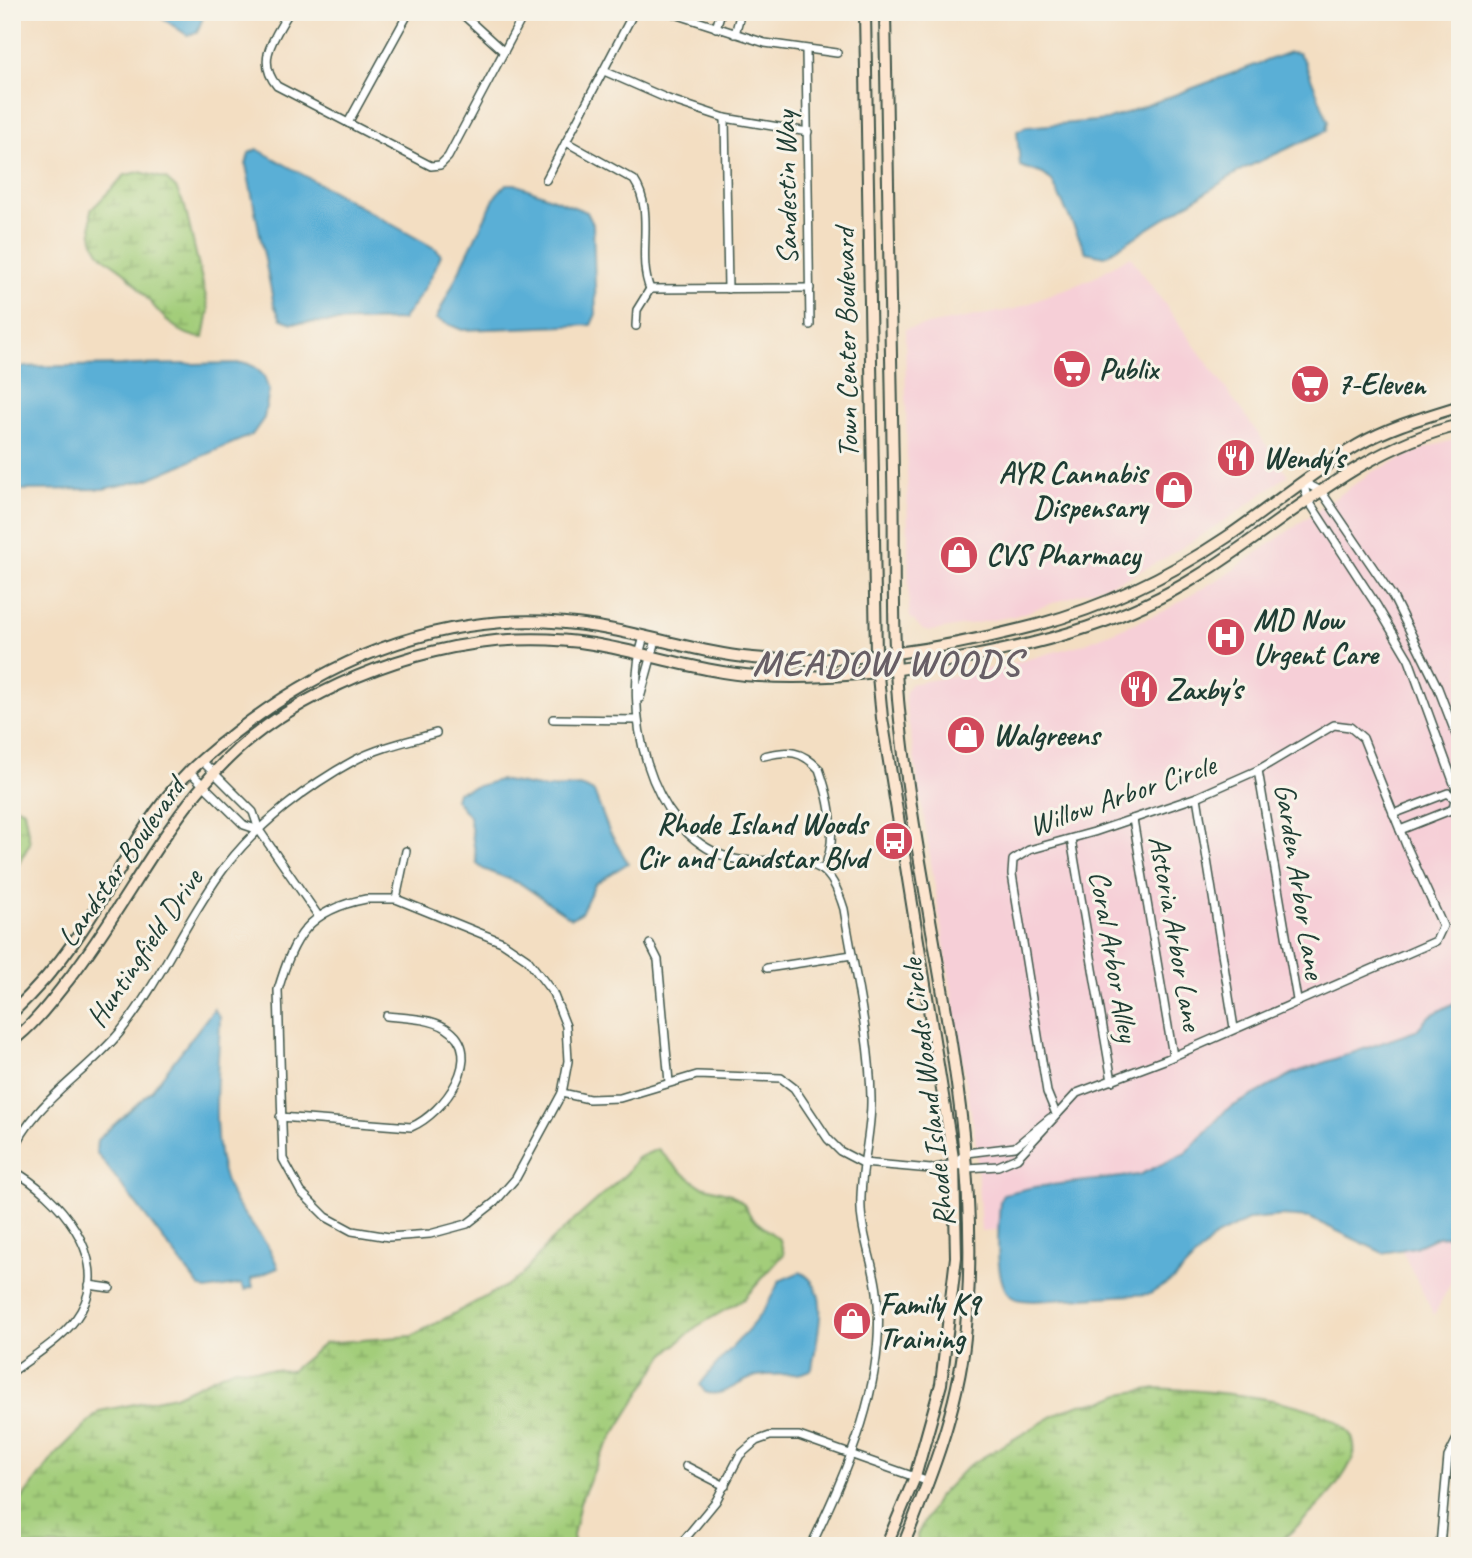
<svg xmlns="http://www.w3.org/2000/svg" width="1472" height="1558" font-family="Caveat,sans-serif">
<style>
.built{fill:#f6cfd7}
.wetland{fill:url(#wetland-marsh);stroke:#618557;stroke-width:2}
.water{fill:#5aafd6;stroke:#3c7685;stroke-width:2}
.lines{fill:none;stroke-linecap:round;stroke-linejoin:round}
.street-casing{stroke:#3f5549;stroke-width:10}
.secondary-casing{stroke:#3f5549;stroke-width:14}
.street{stroke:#fff;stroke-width:7}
.secondary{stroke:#fce5cf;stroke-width:10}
.labels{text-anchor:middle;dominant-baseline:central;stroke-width:6;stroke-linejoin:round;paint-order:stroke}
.street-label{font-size:30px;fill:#1f3d34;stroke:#f7f3e8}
.poi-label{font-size:30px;font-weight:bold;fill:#1f3d34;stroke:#f7f3e8;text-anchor:start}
.district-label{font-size:37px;font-weight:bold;letter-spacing:2px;fill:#685f66;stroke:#f7f3e8}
</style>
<defs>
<pattern id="wetland-marsh" width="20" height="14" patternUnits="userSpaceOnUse" patternTransform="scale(1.75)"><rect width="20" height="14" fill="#a3cd7a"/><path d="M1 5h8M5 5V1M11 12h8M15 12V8" fill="none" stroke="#84a865"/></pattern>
</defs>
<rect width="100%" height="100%" fill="#f7f3e8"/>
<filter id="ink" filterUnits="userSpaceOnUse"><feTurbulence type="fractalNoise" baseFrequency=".0143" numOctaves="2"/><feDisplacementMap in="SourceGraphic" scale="14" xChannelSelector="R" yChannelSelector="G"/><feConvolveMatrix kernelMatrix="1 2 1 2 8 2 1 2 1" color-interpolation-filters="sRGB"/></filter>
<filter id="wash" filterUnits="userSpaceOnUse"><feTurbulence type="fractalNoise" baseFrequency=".00686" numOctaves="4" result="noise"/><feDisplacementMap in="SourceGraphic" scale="28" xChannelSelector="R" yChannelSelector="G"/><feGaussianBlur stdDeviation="1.57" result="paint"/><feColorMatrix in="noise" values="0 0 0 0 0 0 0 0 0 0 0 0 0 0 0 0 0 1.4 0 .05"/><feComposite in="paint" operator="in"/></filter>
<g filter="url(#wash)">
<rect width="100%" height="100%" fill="#f3dec2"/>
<!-- built -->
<g class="built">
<polygon points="1130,256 1288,475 1238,512 1167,557 1127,578 1015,616 932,631 923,630 910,617 909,609 905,329 1015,309 1091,279"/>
<polygon points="1460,438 1460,1266 1434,1315 1366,1178 981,1232 976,1144 906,706 905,695 910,684 1003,666 1083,644 1164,611 1230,572 1372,472 1425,448"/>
</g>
<!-- wetland -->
<g class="wetland">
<path d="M140,172L166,179L176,188L185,207L209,310L204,338C170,338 147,294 125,273C117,266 106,261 99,252C90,239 91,225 91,210L125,175Z"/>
<polygon points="12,805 24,810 30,843 12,876"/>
<polygon points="658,1149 680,1171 701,1186 731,1194 743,1203 752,1218 780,1240 784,1254 744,1299 696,1327 664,1355 600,1457 580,1502 573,1536 575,1546 12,1546 12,1512 56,1454 100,1411 175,1396 234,1368 291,1371 325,1343 412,1336 504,1287 520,1277 551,1241 627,1173 637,1158"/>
<path d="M1157,1388C1189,1391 1382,1395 1351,1462C1336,1494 1301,1522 1276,1546H918L917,1535L937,1498L968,1466L1060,1412L1080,1404L1102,1402L1121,1394Z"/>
</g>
<!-- water -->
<g class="water">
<polygon points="153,12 205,12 197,33 187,35"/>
<polygon points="1290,52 1298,53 1304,60 1328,121 1326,131 1243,169 1105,256 1086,252 1052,181 1043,174 1020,166 1017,131 1025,127 1107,120"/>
<path d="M257,149L436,249L441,255C432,278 418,301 402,320L292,323L281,319L274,305L246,165L249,153Z"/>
<polygon points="506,184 515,184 587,212 593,224 596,314 591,325 462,330 436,319 496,195"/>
<polygon points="246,363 255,367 264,376 269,391 264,418 252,435 146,480 103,489 12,490 12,367"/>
<polygon points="499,780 545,788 581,786 594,792 609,831 628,863 595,884 581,913 571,918 521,884 483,869 477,864 469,816 455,799 457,792"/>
<path d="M1460,1000V1244L1447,1236L1437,1237L1415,1247L1383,1253L1310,1218L1281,1216L1250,1219L1216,1236L1174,1279L1150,1294L1033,1301C1026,1300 1017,1301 1012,1297C992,1284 999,1222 1000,1201L1003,1194L1034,1187L1139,1175L1186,1153L1226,1110L1294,1073L1416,1031L1429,1016Z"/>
<path d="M214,1009L220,1017C219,1070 208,1134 227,1185C239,1216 268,1237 278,1268L251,1279L253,1287L245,1290L241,1284L206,1290L199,1286L96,1152L97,1140L150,1092Z"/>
<path d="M800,1272C834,1289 816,1338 812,1369C799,1378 774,1372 757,1376C741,1380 722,1399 705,1392L700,1385C727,1347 761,1326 779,1281Z"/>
</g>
</g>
<g filter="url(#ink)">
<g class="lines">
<!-- street casing -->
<g class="street-casing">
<g id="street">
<path d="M289,12C275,37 255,60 277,86L431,166L440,165L448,157L525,12"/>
<polyline points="460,12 504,52"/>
<polyline points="669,12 765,43 837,53"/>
<polyline points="716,28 721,12"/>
<polyline points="735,34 741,12"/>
<polyline points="806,50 810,325"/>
<polyline points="604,71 668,99 725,118 808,132"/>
<polyline points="725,118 728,289"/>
<polyline points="348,123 409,12"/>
<path d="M566,142L634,180C656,213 636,255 650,289"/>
<polyline points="546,180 634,12"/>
<polyline points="650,289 810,288"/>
<polyline points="636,326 637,310 650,289"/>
<polyline points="1303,482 1308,500 1377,606 1409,660 1460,800"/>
<polyline points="1303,482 1321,491 1393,597 1438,688 1460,745"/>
<path d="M644,636C622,707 647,831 727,857C757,867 792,852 821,869C833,876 840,896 844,909C854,971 870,1036 871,1098C872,1136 859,1172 861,1209C862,1238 874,1264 877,1292C887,1382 848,1468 811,1546"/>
<polyline points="640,698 656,640"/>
<polyline points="553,719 637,720"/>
<path d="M764,756C789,750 801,750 819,769C830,800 839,840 823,870"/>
<polyline points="201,760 253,812 259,830 317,914"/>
<polyline points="1258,770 1297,1000"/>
<polyline points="190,772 244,825 259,830"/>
<polyline points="1197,797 1234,1028"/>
<polyline points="1393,814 1448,793 1455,799"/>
<polyline points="1133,819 1173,1056"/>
<polyline points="1400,830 1453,809 1455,799"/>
<polyline points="1071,839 1112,1081"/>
<path d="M366,899H396L502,942L527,959L553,993L566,1026L568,1061L562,1093L516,1178L495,1202L467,1224L430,1234L389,1237L352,1231L326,1217L301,1192L283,1159L278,990C294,936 308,910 366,899Z"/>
<polyline points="396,899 406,851"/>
<polyline points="650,944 658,960 669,1082"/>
<polyline points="767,968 852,955"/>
<polyline points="562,1093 589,1099 620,1098 697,1075 781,1078 794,1088 828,1139 840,1151 863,1163 931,1169 954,1164 968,1168 998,1166 1017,1158 1077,1093 1167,1059 1436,941 1443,926 1406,845 1363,738 1350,727 1334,725 1258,770 1197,797 1094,832 1029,850 1013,860 1012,874 1047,1092 1056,1114"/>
<path d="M280,1117L411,1127C443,1114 488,1054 446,1028C430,1018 406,1018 387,1016"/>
<path d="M12,1155C30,1104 87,1073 120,1032C161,981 186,919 225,867C258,824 307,786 355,760C380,747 409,741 436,733"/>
<polyline points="954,1164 966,1153 1015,1147 1050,1118"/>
<path d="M12,1170C57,1194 112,1257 81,1311C66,1337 36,1354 12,1372"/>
<polyline points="89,1285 110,1288"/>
<polyline points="686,1466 725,1486"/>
<polyline points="679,1546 716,1501 740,1455 756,1441 770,1436 799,1436 929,1482"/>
<polyline points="1440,1546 1448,1457 1460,1433"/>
</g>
</g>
<!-- secondary casing -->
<g class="secondary-casing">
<g id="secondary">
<polyline points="865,12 876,654 882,718 954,1164 956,1257 941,1384 915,1477 886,1546"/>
<path d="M885,12C888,165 891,318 893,471C895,554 891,638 900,720C921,926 987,1129 965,1337C958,1409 930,1479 903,1546"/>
<path d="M12,1013C35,991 55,969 73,943C117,883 146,807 204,758C315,662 447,602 597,627C649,635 700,653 753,658C843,666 949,648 1037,625C1104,607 1169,576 1227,537C1271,507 1312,472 1358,445C1389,427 1425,417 1460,406"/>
<path d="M12,1041C34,1025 52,1000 69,979C141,887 181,777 286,713C376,658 487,627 593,644C648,653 703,673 759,676C830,680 899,671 969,657C1049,642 1128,620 1198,576C1284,523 1359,448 1460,425"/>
</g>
</g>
<!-- street -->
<use href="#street" class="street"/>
<!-- secondary -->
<use href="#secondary" class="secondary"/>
</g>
</g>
<!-- icons -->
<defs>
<g id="supermarket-disc" transform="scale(2.0125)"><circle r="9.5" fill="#d1495b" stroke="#f7f3e8"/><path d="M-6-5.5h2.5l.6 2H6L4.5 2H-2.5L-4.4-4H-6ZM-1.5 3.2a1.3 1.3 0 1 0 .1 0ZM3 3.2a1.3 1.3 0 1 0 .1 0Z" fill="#fff"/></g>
<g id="restaurant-disc" transform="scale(2.0125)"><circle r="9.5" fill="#d1495b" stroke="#f7f3e8"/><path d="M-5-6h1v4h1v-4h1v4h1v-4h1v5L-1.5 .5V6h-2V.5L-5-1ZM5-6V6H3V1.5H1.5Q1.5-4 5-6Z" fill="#fff"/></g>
<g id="shop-disc" transform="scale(2.0125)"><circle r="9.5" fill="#d1495b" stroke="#f7f3e8"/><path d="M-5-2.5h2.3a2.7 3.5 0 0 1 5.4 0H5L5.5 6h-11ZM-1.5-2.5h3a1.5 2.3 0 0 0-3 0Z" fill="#fff"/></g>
<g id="hospital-disc" transform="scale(2.0125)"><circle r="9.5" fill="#d1495b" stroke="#f7f3e8"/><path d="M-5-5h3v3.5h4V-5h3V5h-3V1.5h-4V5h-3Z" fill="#fff"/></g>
<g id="bus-disc" transform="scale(2.0125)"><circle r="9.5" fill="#d1495b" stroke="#f7f3e8"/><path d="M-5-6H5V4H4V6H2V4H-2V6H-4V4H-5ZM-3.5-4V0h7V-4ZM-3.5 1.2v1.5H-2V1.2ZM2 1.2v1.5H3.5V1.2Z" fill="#fff"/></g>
</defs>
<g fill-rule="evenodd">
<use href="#supermarket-disc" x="1072" y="369"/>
<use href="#supermarket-disc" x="1310" y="384"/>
<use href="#restaurant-disc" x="1236" y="458"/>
<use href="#shop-disc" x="1174" y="490"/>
<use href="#shop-disc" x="959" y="555"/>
<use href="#hospital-disc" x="1226" y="637"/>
<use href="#restaurant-disc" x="1139" y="689"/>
<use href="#shop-disc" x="966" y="735"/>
<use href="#bus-disc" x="894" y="841"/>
<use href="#shop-disc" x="852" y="1321"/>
</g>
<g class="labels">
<!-- street labels -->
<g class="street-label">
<text transform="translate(786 188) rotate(-91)">Sandestin Way</text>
<text transform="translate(846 343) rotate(-91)">Town Center Boulevard</text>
<text transform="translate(1122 795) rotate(-19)">Willow Arbor Circle</text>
<text transform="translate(121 862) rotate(-55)">Landstar Boulevard</text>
<text transform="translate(1300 881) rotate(81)">Garden Arbor Lane</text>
<text transform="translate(1176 933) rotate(80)">Astoria Arbor Lane</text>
<text transform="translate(144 948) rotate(-56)">Huntingfield Drive</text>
<text transform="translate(1114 956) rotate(80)">Coral Arbor Alley</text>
<text transform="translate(928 1093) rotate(-97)">Rhode Island Woods Circle</text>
</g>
<!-- poi labels -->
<g class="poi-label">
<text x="1099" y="369">Publix</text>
<text x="1337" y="384">7-Eleven</text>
<text x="1263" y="458">Wendy's</text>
<text x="1147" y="473" text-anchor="end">AYR Cannabis<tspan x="1147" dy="34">Dispensary</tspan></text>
<text x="986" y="555">CVS Pharmacy</text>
<text x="1253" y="620">MD Now<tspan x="1253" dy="34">Urgent Care</tspan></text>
<text x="1166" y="689">Zaxby's</text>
<text x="993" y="735">Walgreens</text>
<text x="867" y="824" text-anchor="end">Rhode Island Woods<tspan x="867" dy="34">Cir and Landstar Blvd</tspan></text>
<text x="879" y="1304">Family K9<tspan x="879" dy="34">Training</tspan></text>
</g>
<!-- district labels -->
<g class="district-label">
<text x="887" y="662">MEADOW WOODS</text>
</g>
</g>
<!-- margin -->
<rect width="1472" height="1558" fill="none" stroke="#f7f3e8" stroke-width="42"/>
</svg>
